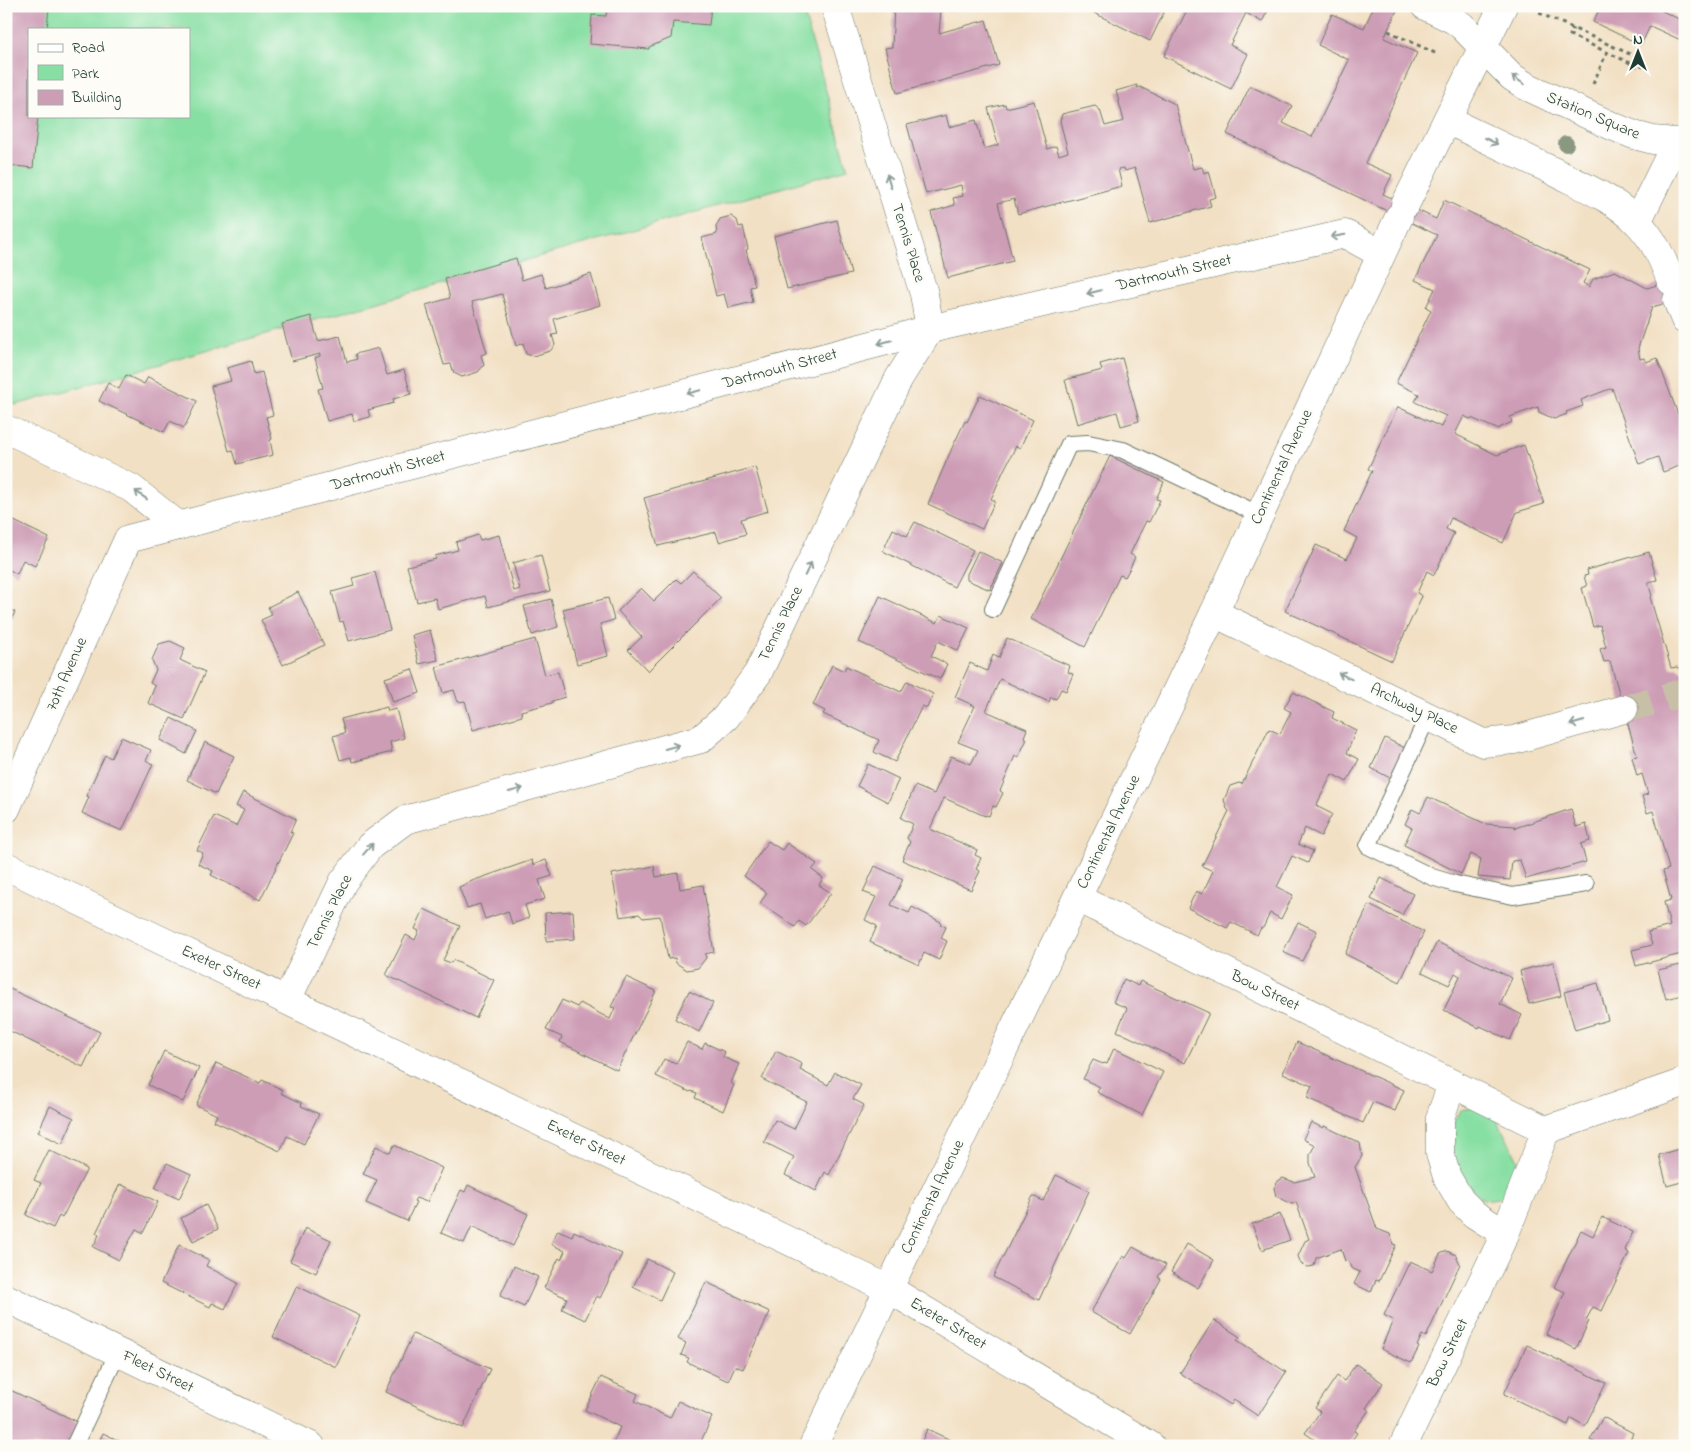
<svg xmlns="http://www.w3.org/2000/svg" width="1691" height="1452" font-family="'Indie Flower',sans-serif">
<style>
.green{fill:#87dfa3;stroke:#538e6c;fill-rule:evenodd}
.building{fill:#cd9db6}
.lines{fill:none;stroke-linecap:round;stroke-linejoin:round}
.street-tunnel{stroke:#c8bfa7;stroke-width:28;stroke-dasharray:28 14;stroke-linecap:butt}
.lane-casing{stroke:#697666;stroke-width:18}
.street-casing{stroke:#697666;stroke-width:29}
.path{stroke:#697666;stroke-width:3;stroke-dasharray:4 4;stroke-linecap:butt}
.lane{stroke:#fff;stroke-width:16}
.street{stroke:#fff;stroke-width:28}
.rail-casing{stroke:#1f3d34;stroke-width:5.5}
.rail{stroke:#fdfcf7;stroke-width:4;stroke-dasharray:11;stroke-linecap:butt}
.tree{fill:#8a9881}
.oneway{stroke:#8f9e9a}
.labels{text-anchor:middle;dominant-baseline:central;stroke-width:5;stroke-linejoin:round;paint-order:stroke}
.street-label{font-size:16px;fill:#1f3d34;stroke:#fdfcf7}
</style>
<rect width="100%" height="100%" fill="#fdfcf7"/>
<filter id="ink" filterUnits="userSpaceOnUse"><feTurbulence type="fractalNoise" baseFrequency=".02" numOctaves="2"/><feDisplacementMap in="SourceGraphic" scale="10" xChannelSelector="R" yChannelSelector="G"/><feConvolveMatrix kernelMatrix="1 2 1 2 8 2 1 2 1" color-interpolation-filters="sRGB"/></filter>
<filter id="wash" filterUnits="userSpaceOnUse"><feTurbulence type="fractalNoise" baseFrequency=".0096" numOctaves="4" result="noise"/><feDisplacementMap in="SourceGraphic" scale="20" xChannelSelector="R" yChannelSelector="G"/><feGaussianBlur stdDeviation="1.12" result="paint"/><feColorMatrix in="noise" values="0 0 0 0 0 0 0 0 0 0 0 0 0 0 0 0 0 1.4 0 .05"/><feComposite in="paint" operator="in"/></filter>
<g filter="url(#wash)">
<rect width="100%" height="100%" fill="#f2e0c4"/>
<!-- green -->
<g class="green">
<path d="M6,6H802L848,169L16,405L6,400ZM29,29H189V116H29Z"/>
<polygon points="1478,1107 1495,1116 1518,1160 1515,1182 1505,1197 1484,1200 1465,1182 1452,1156 1451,1127 1460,1110"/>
</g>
<g id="blocks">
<!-- building -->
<g class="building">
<polygon points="6,6 49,6 47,29 29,29 29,116 38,116 33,168 6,165"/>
<polygon points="607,6 711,6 709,25 673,22 671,38 649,47 649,49 590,44 592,15 606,16"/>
<polygon points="894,6 969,6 956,11 941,10 939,33 986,20 999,65 897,93 885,48 892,47"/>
<polygon points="1097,6 1167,6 1150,41 1094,13"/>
<polygon points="1189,6 1270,6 1262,22 1246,13 1230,45 1248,54 1231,89 1164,56"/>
<polygon points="1374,6 1399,6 1384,38 1417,53 1365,163 1392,175 1383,194 1436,219 1444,200 1590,270 1583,283 1589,287 1593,279 1615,271 1647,288 1685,277 1685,298 1652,307 1638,348 1640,359 1644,358 1646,362 1657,358 1685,433 1685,464 1663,472 1658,457 1639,464 1612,388 1581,400 1583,406 1566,412 1567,414 1554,419 1539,412 1538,407 1510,417 1512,422 1497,429 1471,418 1470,419 1464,416 1455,434 1497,455 1524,445 1544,504 1517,512 1503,543 1451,518 1446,529 1454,533 1434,575 1427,571 1417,593 1422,596 1392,661 1285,611 1316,545 1347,559 1357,538 1344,531 1372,471 1368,469 1398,407 1441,427 1446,416 1415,402 1419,394 1396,383 1431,310 1426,307 1435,289 1415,280 1437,235 1227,134 1250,86 1292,106 1283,123 1312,137 1349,60 1318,45 1332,14 1364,28"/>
<polygon points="1601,6 1652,6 1685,22 1685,38 1683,41 1650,26 1641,45 1593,22"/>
<polygon points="1137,85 1137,88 1140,87 1175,104 1193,169 1202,167 1204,173 1209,171 1216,197 1209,199 1211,206 1150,223 1135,168 1125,171 1124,168 1118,169 1122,186 1018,214 1014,199 998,203 1013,261 948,278 931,212 955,205 953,198 963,196 961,185 926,194 907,125 946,115 949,127 976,120 984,149 998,145 988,108 1005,104 1006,108 1034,101 1047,149 1056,146 1059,155 1068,152 1060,121 1062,114 1095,106 1100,110 1105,126 1124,121 1116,91"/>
<polygon points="731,216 737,220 739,227 743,226 748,249 746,250 755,286 750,287 753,302 728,308 724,294 716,296 702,238 717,234 716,227 720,219"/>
<polygon points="837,220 851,274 787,289 774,236"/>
<polygon points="516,258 522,280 541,274 546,288 591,274 600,305 554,319 558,334 552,335 555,345 550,351 533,356 526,354 523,343 516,346 502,294 472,302 487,353 481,355 484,365 478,372 462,377 454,373 451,364 444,365 426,305 450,298 445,279"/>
<polygon points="311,316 318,341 340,336 347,362 357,359 355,354 379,348 387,375 404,370 411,394 393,399 394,403 368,410 370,417 354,421 352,414 327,421 318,389 323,388 315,358 320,356 320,354 292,361 282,324"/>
<polygon points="1122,358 1139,421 1121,426 1117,412 1077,424 1065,380 1102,370 1100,364"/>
<polygon points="251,361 254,374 262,372 273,415 266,417 272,439 270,440 273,455 237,464 233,450 229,451 211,386 231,381 227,368"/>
<polygon points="126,375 144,384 148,377 197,401 184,428 170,421 164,432 99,401 108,383 119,389"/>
<polygon points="980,395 1033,420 1020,448 1016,446 1003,472 991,499 995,501 982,529 928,504 952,448 965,421 967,422"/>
<polygon points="1110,456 1164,482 1156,499 1160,500 1149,522 1146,521 1130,554 1135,557 1130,568 1125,577 1120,575 1085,647 1031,619"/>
<polygon points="755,467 768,511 741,519 746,534 719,542 716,532 658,546 644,498"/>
<polygon points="6,517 49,538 35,566 23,560 17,574 6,568"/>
<polygon points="915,522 973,550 954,587 883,551 893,529 907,536"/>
<polygon points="478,535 480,540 499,535 514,591 520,589 513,563 541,555 550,591 488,607 485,596 438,609 435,598 417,602 407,566 436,559 435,556 458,550 456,542"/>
<polygon points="978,551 1003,563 990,590 967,580 967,574"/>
<polygon points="1649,552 1657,580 1648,582 1652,596 1650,597 1671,668 1677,667 1685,672 1685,953 1636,966 1632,950 1652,945 1648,932 1670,926 1664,902 1671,900 1663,871 1669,869 1653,811 1647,813 1642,796 1648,794 1642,774 1637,776 1632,757 1637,756 1610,661 1604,662 1600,649 1606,647 1600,625 1593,627 1582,588 1587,586 1584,576 1588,575 1587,570"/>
<polygon points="693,571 721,598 648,671 628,650 642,637 618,611 641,588 654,601 676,579 681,583"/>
<polygon points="375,572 390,630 349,641 343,621 340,622 332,592 354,586 352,578"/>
<polygon points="298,592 324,645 283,665 261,620 272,615 268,607"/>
<polygon points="880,596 937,623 941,615 969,628 958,651 938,641 931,656 947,664 940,679 859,642"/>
<polygon points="608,598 614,620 600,624 608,656 577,664 563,609"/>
<polygon points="551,599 558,627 532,635 524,606"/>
<polygon points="6,608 15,612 6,629"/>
<polygon points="430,630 438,660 419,664 412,635"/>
<polygon points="1007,638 1070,666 1068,672 1073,674 1066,691 1061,689 1056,699 1051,697 1049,702 1000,679 986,711 1027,729 1024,737 1027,739 1018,758 1015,756 1000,791 1003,793 996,807 993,806 989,816 986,815 985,816 944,798 930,829 977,850 975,855 981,858 976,869 980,871 971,890 902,860 910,842 907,838 913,824 901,818 915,786 934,794 951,756 971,764 978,750 958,742 975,706 955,697 970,663 987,671 993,655 999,658"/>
<polygon points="535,639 545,675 558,672 565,697 552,701 552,703 521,711 522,716 473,730 465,701 458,702 454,690 443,693 436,667"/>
<polygon points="170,641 185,648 180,660 205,672 184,719 148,703 155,686 150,683 156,670 152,660 159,644"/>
<polygon points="832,665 844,671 846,666 901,692 907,681 933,694 927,708 922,706 895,762 874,752 879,740 823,714 825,711 813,705"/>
<polygon points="412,669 420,693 393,702 385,678"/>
<polygon points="1293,692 1334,712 1332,718 1356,730 1347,753 1359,759 1347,782 1332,774 1316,806 1332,814 1321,836 1305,828 1298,844 1313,851 1308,863 1292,856 1277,887 1293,895 1281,919 1270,913 1263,928 1261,928 1257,935 1231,922 1227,928 1188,908 1196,891 1202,894 1213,871 1202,866 1229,811 1227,809 1224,800 1230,786 1239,783 1242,784 1269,729 1280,734 1291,712 1284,708"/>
<polygon points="387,707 388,711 396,709 404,738 390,742 392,752 352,762 351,757 340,760 333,736 345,733 341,719"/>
<polygon points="171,718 197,731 186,754 160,740"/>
<polygon points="121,737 151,750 146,761 153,764 122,831 82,813 89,797 86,796 105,755 111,758"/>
<polygon points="1385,738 1405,748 1390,778 1371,768"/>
<polygon points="205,742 234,756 216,794 187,780"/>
<polygon points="868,764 899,779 888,802 857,786"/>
<polygon points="243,792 296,819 290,832 293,833 260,900 211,875 213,871 198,864 203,853 197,850 214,816 236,826 244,810 236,806"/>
<polygon points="1428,797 1486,824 1515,826 1515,828 1571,809 1576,827 1586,824 1590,841 1581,844 1586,862 1526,879 1520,860 1512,861 1510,880 1478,877 1481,859 1471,854 1461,874 1404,845 1412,828 1405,824 1412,809 1420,813"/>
<polygon points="768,841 782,850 787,843 817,864 812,870 823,878 819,885 831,893 806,926 799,921 795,927 760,903 767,893 744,876"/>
<polygon points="532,860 533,865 546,860 552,876 539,880 545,899 525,905 529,918 512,924 508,911 485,919 480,904 467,908 459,887 472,881"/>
<polygon points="654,866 656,877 678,873 680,889 703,885 714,952 705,954 706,958 698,968 687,970 676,963 675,958 668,959 660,916 643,918 639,914 620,917 612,874"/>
<polygon points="875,866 903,879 891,905 909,913 912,907 941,922 940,924 946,927 941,938 947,941 939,960 924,953 919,965 870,942 877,926 865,920 876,897 863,892"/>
<polygon points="1381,878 1413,894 1402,915 1371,899"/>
<polygon points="1369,905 1424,932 1400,982 1345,954"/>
<polygon points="424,909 460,926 443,960 451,963 453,960 494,980 476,1018 386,975 406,935 415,940 419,931 415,929"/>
<polygon points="573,911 575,939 546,941 545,913"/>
<polygon points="1298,922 1317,931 1302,961 1283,952"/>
<polygon points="1437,942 1512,978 1500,1004 1522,1015 1510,1040 1480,1026 1479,1028 1444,1010 1460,976 1455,973 1449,985 1422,972"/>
<polygon points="1553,962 1561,996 1529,1004 1520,971"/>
<polygon points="1685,964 1685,1002 1682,995 1666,999 1658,970"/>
<polygon points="626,977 656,991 617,1070 560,1042 562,1037 546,1030 562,1000 577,1007 580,1003 610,1019 615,1008 611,1007"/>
<polygon points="1124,979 1138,986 1140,981 1209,1013 1185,1063 1117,1031 1127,1008 1113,1002"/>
<polygon points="1598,983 1608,1020 1575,1030 1564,992"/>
<polygon points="6,987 100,1032 83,1067 6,1029"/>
<polygon points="689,991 713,1003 699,1032 675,1019"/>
<polygon points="687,1042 702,1049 705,1043 725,1052 723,1057 739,1064 731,1083 734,1085 723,1111 695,1098 697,1093 691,1091 690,1092 656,1076 664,1059 676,1064"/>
<polygon points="1297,1042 1404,1090 1395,1111 1373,1102 1363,1123 1307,1098 1312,1086 1283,1073"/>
<polygon points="1114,1048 1163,1072 1142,1115 1097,1092 1100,1087 1083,1079 1093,1060 1103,1064 1104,1063 1107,1064"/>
<polygon points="164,1051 199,1068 183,1102 148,1085"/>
<polygon points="776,1051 802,1064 800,1070 828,1085 835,1072 861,1085 853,1099 864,1105 829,1175 825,1172 816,1191 785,1175 794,1157 764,1142 775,1120 794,1129 807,1102 762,1079"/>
<polygon points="216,1063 260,1083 262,1080 283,1090 281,1093 302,1103 301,1106 319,1114 304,1144 287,1136 280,1151 214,1121 217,1115 196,1105"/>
<polygon points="50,1106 74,1118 62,1144 38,1132"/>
<polygon points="1311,1122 1323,1128 1324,1126 1360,1143 1362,1156 1355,1167 1377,1229 1390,1234 1393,1244 1396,1245 1379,1281 1376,1280 1371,1292 1354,1284 1360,1272 1351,1268 1348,1260 1345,1261 1341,1249 1316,1258 1314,1266 1308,1267 1301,1264 1298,1256 1305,1241 1309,1239 1296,1202 1292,1204 1276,1196 1274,1188 1278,1181 1283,1178 1294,1182 1315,1177 1310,1163 1310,1154 1315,1145 1303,1139"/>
<polygon points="394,1145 442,1168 427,1202 416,1198 414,1201 416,1202 407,1221 366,1203 377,1180 363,1174 376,1146 390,1153"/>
<polygon points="1685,1147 1685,1181 1667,1186 1659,1155"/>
<polygon points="49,1150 87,1169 62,1218 59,1216 53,1228 26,1215 41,1183 34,1180"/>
<polygon points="167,1163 191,1174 179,1199 155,1188"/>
<polygon points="1056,1175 1089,1191 1039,1300 993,1277 1033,1196 1043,1201"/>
<polygon points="120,1184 158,1202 143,1233 136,1229 119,1260 93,1247 99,1235 96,1233"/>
<polygon points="468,1185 528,1214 513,1246 472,1226 464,1243 441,1233 461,1190 465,1192"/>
<polygon points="206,1205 218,1229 193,1241 181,1218"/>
<polygon points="1280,1214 1290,1240 1262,1250 1252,1224"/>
<polygon points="1602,1217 1633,1232 1625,1250 1629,1253 1602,1311 1593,1307 1586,1320 1589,1321 1576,1349 1546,1334 1565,1292 1554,1287 1581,1230 1593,1236"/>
<polygon points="305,1228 331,1240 316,1273 290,1261"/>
<polygon points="558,1230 572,1236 574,1231 622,1254 600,1298 597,1296 585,1320 562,1309 567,1298 544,1288 559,1258 561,1260 565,1251 551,1244"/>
<polygon points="1187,1244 1214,1260 1198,1288 1171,1272"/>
<polygon points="179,1245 209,1260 206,1266 238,1283 225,1309 212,1303 210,1307 161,1283"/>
<polygon points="1133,1247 1166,1265 1158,1277 1161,1279 1130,1334 1091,1312 1123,1256 1126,1258"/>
<polygon points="1447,1251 1456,1255 1460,1264 1426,1337 1422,1335 1417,1346 1419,1347 1411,1363 1381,1349 1393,1320 1384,1315 1410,1261 1432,1271 1440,1254"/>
<polygon points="647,1259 673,1272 660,1300 633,1287"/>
<polygon points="514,1266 538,1277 524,1307 500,1296"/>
<polygon points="706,1282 770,1312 743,1369 735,1366 728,1381 687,1362 689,1358 681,1355 686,1343 678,1339"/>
<polygon points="297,1286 360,1316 336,1367 273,1337"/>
<polygon points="1214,1320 1240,1337 1237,1340 1286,1372 1258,1416 1234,1400 1231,1405 1180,1373"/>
<polygon points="413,1334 490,1369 463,1428 386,1392"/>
<polygon points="1527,1345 1606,1383 1585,1426 1571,1418 1568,1425 1504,1394"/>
<polygon points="1356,1364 1383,1383 1366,1408 1369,1410 1354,1431 1357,1433 1348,1446 1317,1446 1319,1443 1305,1433 1320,1412 1315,1408 1337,1376 1344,1381"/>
<polygon points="601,1377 638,1394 635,1401 670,1418 678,1401 712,1417 699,1446 612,1446 620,1427 585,1410"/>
<polygon points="6,1388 80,1423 69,1446 6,1446"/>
<polygon points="1603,1417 1633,1433 1627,1446 1601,1446 1590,1440"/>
<polygon points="927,1429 963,1446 920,1446"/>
<polygon points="103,1433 130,1446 97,1446"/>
</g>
</g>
</g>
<g filter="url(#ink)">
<use href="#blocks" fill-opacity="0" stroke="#697666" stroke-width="1"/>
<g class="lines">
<!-- street-tunnel -->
<polyline class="street-tunnel" points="1624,709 1685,692"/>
<!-- lane casing -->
<g class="lane-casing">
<g id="lane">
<polyline points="993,609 1069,444 1088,443 1123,450 1260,515"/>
<polyline points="1428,716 1368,846 1432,877 1455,884 1513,896 1586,884"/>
<polyline points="74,1446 118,1352"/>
</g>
</g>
<!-- street casing -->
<g class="street-casing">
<g id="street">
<polyline points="1425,6 1454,20 1462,26 1512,77 1526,86 1612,126 1634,135 1653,140 1685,143"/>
<path d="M1447,120C1483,137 1518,154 1553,171C1582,186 1615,199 1637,222C1654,239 1663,260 1671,281"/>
<polyline points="1405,205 1503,6"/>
<polyline points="1637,222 1676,143"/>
<polyline points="1677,300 1685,320"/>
<polyline points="6,429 131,488 179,526"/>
<polyline points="1214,613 1483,743 1514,740 1624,709"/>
<polyline points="6,809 128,539 879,343 930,329 1345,234 1381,254"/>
<polyline points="6,866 889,1289 1151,1446"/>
<polyline points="1077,898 1546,1130"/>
<polyline points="287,1000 343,882 370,846 405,820 701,739 726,717 758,673 899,378 930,329 924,294 835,6"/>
<polyline points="1452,1084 1440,1118 1440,1154 1447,1177 1461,1201 1474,1214 1505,1234"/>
<polyline points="1546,1130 1685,1082"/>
<polyline points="6,1298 311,1446"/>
<polyline points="813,1446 1214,613 1399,217"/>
<polyline points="1403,1446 1505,1234 1546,1130"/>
</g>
</g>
<!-- path -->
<g class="path">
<path d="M1539,13C1575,29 1610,45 1645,61L1641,68L1570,35L1573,28"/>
<polyline points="1388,31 1437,54"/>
<polyline points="1593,84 1607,52"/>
</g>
<!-- lane -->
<use href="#lane" class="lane"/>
<!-- street -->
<use href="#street" class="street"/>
<!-- rail casing -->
<g class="rail-casing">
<polyline id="rail" points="1674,6 1685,12"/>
</g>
<!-- rail -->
<use href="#rail" class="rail"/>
</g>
<!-- trees -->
<circle class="tree" cx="1566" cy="144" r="8"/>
<!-- one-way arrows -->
<defs><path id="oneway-shaft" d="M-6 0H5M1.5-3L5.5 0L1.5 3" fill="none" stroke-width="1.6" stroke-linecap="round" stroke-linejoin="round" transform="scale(1.25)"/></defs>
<g class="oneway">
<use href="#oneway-shaft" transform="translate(1518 80) rotate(-145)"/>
<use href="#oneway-shaft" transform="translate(1491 141) rotate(26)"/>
<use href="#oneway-shaft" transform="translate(889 181) rotate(-107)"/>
<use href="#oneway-shaft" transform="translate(1338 236) rotate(170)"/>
<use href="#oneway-shaft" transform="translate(1094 292) rotate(167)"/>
<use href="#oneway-shaft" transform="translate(885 342) rotate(164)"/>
<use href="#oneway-shaft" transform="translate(694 392) rotate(165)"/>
<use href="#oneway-shaft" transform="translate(141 495) rotate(-144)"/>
<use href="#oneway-shaft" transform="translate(808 569) rotate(-64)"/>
<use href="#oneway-shaft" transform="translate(1345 676) rotate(-154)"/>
<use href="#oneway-shaft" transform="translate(1577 723) rotate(164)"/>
<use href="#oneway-shaft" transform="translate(672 747) rotate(-15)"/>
<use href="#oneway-shaft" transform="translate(516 790) rotate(-15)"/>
<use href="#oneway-shaft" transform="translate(368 849) rotate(-49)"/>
</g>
</g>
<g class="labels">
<!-- street labels -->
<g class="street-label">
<text transform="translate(1593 116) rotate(23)">Station Square</text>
<text transform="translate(908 243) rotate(73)">Tennis Place</text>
<text transform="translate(1174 273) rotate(-13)">Dartmouth Street</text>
<text transform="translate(780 369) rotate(-15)">Dartmouth Street</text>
<text transform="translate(1282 467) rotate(-65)">Continental Avenue</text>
<text transform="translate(388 471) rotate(-15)">Dartmouth Street</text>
<text transform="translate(781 624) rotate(-64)">Tennis Place</text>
<text transform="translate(67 674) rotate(-66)">70th Avenue</text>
<text transform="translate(1414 709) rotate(26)">Archway Place</text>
<text transform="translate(1109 832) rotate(-64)">Continental Avenue</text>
<text transform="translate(330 912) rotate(-63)">Tennis Place</text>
<text transform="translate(221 968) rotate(25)">Exeter Street</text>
<text transform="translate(1265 991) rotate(26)">Bow Street</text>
<text transform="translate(586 1143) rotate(26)">Exeter Street</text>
<text transform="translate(933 1197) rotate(-64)">Continental Avenue</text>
<text transform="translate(948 1324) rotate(31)">Exeter Street</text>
<text transform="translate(1448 1353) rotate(-64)">Bow Street</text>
<text transform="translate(158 1372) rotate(26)">Fleet Street</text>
</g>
</g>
<!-- margin -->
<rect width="1691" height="1452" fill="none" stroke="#fdfcf7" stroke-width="25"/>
<!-- legend -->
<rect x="28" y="28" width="162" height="90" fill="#fdfcf7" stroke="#a4b0a9"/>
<rect x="38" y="44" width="25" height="8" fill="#ffffff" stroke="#a4b0a9"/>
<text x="72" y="52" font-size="15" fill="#1f3d34">Road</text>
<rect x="38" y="65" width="25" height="15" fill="#87dfa3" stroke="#a4b0a9"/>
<text x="72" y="78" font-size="15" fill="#1f3d34">Park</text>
<rect x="38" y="90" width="25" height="15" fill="#cd9db6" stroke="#a4b0a9"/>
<text x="72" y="102" font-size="15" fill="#1f3d34">Building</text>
<!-- north arrow -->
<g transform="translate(1638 52)" stroke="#fdfcf7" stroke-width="4" paint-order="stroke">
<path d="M0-4L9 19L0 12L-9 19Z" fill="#1f3d34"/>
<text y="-8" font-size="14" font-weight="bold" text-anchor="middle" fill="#1f3d34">N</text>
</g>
</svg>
